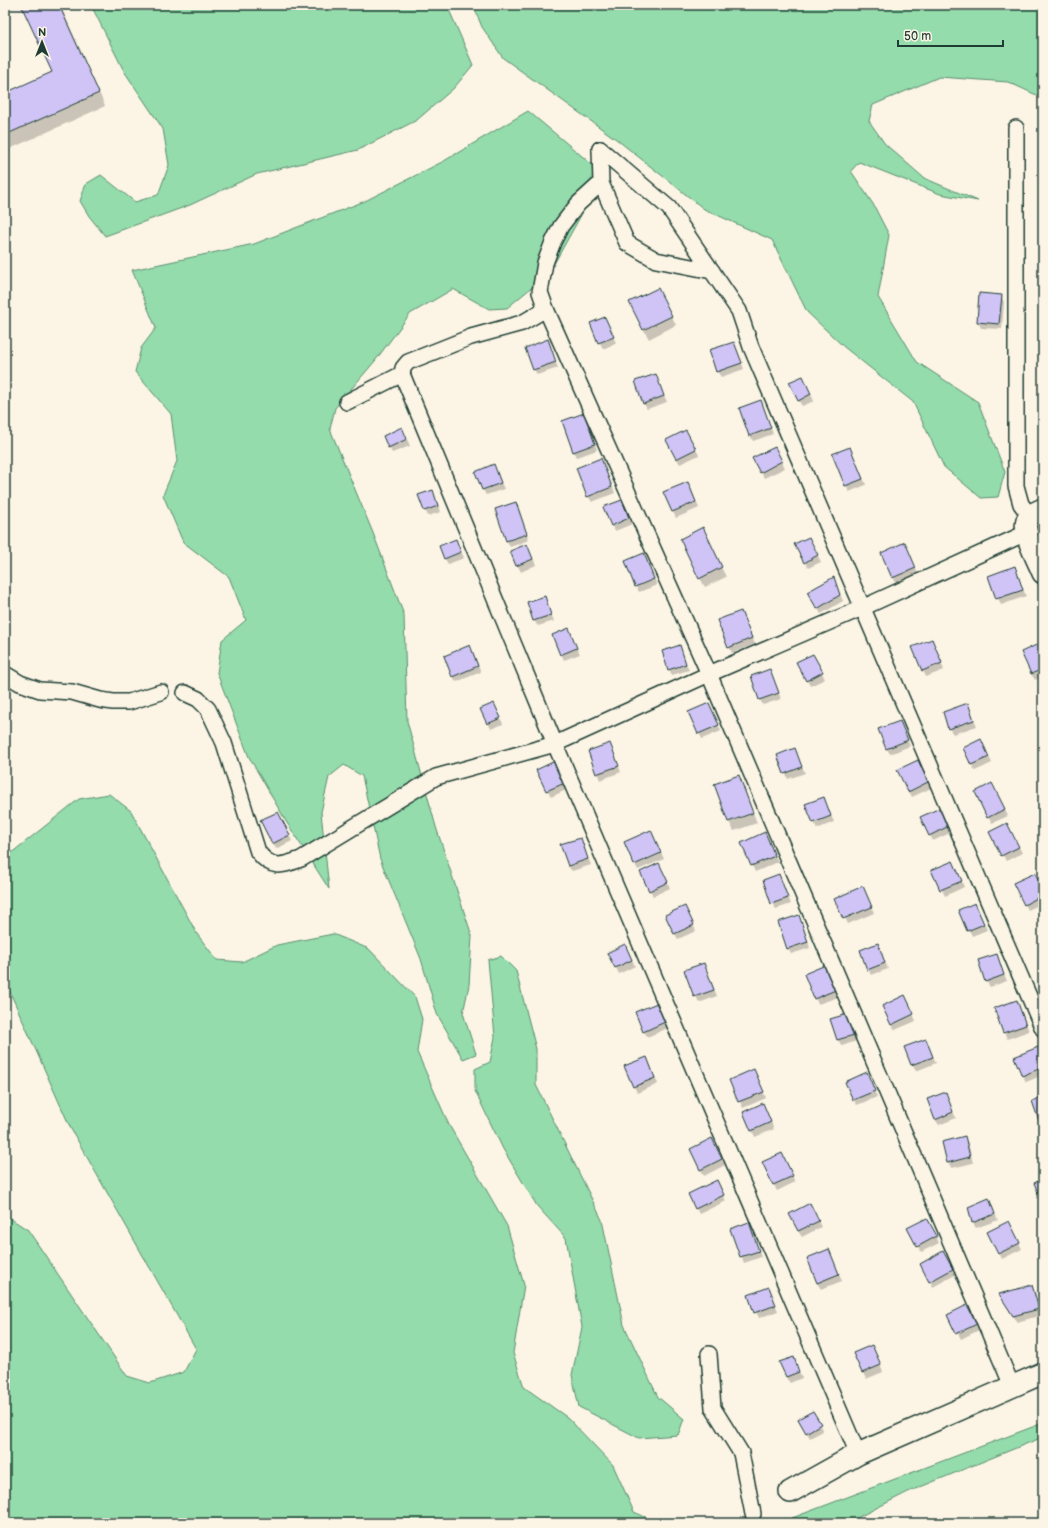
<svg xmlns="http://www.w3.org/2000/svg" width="1048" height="1528" font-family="'Balsamiq Sans',sans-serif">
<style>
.green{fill:#94dcab;stroke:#5a8c70}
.shadow{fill:#0003}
.building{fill:#d0c4f6;stroke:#1f3d34}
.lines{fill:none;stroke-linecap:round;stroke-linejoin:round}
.street-casing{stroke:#1f3d34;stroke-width:18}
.secondary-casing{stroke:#1f3d34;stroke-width:24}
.street{stroke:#fcf5e5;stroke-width:15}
.secondary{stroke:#fcf5e5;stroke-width:21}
</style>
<rect width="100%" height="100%" fill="#fcf5e5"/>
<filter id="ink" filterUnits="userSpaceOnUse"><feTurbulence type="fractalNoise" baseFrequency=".025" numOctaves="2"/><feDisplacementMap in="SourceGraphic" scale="8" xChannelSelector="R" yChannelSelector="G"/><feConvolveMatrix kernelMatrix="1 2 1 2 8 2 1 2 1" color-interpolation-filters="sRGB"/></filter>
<g filter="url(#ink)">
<!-- green -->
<g class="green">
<polygon points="91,5 447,5 473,65 454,88 417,120 358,150 257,174 190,205 105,236 89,216 80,201 86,184 101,175 135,202 158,195 169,165 163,129 124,71"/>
<polygon points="473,5 1043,5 1043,98 1008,82 939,77 873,105 869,121 885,144 924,178 978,201 940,194 859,162 851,171 873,204 889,235 878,297 917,362 978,402 1005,472 998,497 981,498 944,467 913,402 844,347 807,312 772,240 704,209 616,139 503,58 482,27"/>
<polygon points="528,111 595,167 595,190 549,273 507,308 489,309 453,289 410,314 375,361 335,408 330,429 373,533 404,615 407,721 436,827 472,936 469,985 463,1013 476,1054 463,1059 437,1014 421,959 380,859 362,776 344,765 329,777 321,812 329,889 287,823 249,757 217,673 222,640 246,620 229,577 183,542 163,495 177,461 171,414 135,372 141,348 156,328 132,270 254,244 365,201 444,161"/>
<polygon points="109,794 131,811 197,934 217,960 242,962 277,945 333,934 369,949 415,997 422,1019 417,1052 449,1125 507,1226 524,1285 513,1353 524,1387 568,1418 613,1465 634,1512 659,1523 5,1523 5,1215 28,1230 127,1376 150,1383 184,1372 196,1349 71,1129 5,981 5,858 79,799"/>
<polygon points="501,956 516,971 536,1049 536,1085 602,1220 624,1325 658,1397 684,1419 678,1435 639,1438 579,1407 572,1375 582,1327 566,1238 537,1206 503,1149 475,1091 475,1069 490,1062 495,1037 488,960"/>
<polygon points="1043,1423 1043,1437 908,1492 847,1523 787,1523 792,1518"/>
</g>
<!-- shadow -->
<g class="shadow">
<polygon points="22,5 60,5 105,106 5,151 5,94 53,73"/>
<polygon points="1001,296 1004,302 1002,329 981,328 978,322"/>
<polygon points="663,298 676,325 649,339 644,330"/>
<polygon points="605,318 616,343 603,349 591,324"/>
<polygon points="548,341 558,368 537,375 534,369"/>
<polygon points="734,343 744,369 721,377 717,371"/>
<polygon points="655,375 667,402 647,409 644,404"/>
<polygon points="806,383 814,401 802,406 798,400"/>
<polygon points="761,401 773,434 753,441 750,435"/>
<polygon points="584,414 597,450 577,457 573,451"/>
<polygon points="405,434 410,446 392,453 384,436"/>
<polygon points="689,437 699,455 680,464 677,459"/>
<polygon points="778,454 785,468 764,478 754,459"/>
<polygon points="853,454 866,485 849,492 833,455"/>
<polygon points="604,465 615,493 592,502 588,496"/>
<polygon points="494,466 504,489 486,495 483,490"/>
<polygon points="691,489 699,508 676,518 664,493"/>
<polygon points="433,491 441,512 428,516 425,510"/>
<polygon points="621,501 632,524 615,531 611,525"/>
<polygon points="516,504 519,509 529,540 510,547 507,541 497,510"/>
<polygon points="707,538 726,577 705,587 700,578"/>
<polygon points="812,544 821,562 808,568 805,562"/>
<polygon points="459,546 464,558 448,564 445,559"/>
<polygon points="908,549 918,574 896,583 893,577"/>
<polygon points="530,551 536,565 521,572 511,552"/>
<polygon points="647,560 657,585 639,592 636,586"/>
<polygon points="1014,567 1026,596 1001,605 989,576"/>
<polygon points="833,578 843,601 821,614 809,593"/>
<polygon points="544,597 554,621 538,626 534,621"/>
<polygon points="741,612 755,644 732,653 729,647"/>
<polygon points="571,635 580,654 564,660 553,636"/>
<polygon points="1043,644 1043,676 1035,680 1031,674"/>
<polygon points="679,646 689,670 672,675 669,669"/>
<polygon points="935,646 944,670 926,677 913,648"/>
<polygon points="473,652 481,672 456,682 453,676"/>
<polygon points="816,661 825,679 810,686 798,663"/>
<polygon points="770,670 781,699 763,705 760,700"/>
<polygon points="968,704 977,726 953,734 949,728"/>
<polygon points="482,709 497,710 503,724 491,729"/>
<polygon points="712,710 721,731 702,739 690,713"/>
<polygon points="900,722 910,746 890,754 887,749"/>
<polygon points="610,744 621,772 600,780 589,751"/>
<polygon points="984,746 992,763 975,771 964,748"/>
<polygon points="794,749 805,773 788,779 785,773"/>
<polygon points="555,763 568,789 551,797 538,771"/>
<polygon points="920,767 931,788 912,797 898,770"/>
<polygon points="738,777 743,786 757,823 734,831 729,822 715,785"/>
<polygon points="995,790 1008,816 992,823 976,792"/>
<polygon points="823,798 834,822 817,829 807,804"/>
<polygon points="943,815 952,832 933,841 930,835"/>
<polygon points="281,819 292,841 276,849 273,843"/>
<polygon points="1010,830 1022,853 1006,861 991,833"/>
<polygon points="651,831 664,859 638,870 635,864"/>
<polygon points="580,839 591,865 572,871 568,866"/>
<polygon points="768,839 778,862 755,872 742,843"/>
<polygon points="956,868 964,887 945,896 933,871"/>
<polygon points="662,870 670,888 653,896 650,890"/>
<polygon points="779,876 791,904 776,909 772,903"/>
<polygon points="1043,890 1043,903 1028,910 1025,904"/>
<polygon points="866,893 874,913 848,924 836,899"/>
<polygon points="975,904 987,930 972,936 960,910"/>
<polygon points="688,913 696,931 678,939 675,934"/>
<polygon points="799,917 802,922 810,948 791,954 788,948"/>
<polygon points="878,945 888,969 871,975 868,969"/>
<polygon points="628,951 635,966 619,974 609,953"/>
<polygon points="996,955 1007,981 990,987 986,981"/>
<polygon points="704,964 717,996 699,1003 686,971"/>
<polygon points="831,971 841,996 818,1004 815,998"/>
<polygon points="1017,1001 1029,1031 1007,1039 995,1009"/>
<polygon points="908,1002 916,1021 895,1030 892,1025"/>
<polygon points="657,1004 668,1028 647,1037 644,1031"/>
<polygon points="832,1020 850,1021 856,1041 842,1046 838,1040"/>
<polygon points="926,1040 936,1063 916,1071 905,1048"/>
<polygon points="1038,1048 1043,1059 1043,1075 1026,1082 1015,1058"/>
<polygon points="650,1064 658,1084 637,1093 626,1067"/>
<polygon points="756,1075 766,1098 743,1108 730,1080"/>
<polygon points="870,1080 877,1097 857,1105 854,1100"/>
<polygon points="945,1093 956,1118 939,1125 935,1119"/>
<polygon points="766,1110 774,1129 755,1137 744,1113"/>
<polygon points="964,1137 968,1143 973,1163 952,1168 948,1163"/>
<polygon points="714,1145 725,1165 704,1176 691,1149"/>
<polygon points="785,1160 795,1182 777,1191 774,1185"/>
<polygon points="720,1188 726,1201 699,1214 696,1208"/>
<polygon points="989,1199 998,1220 976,1228 973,1223"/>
<polygon points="813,1210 821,1227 802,1237 798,1231"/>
<polygon points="749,1224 761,1257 744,1263 732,1229"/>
<polygon points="930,1225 939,1243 921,1252 918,1246"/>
<polygon points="1012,1228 1022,1249 1002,1259 999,1253"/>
<polygon points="828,1250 842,1281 821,1289 817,1283"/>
<polygon points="943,1253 955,1275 933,1287 921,1264"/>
<polygon points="1032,1286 1035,1292 1042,1315 1017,1322 1001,1295"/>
<polygon points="769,1289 778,1311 759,1318 749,1296"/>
<polygon points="970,1312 979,1330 961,1339 948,1315"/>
<polygon points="872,1346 883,1372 866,1379 854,1354"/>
<polygon points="793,1358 802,1378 790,1383 786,1377"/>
<polygon points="812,1412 823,1431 810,1438 799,1420"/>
</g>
<!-- building -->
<g class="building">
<polygon points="21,5 59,5 99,93 5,135 5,93 52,72"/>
<polygon points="1040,198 1043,198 1043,226 1041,226"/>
<polygon points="658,288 672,316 643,330 629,302"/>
<polygon points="979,293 1002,295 999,324 977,322"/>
<polygon points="605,317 614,337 598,343 590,323"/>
<polygon points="548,339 556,362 533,370 525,348"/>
<polygon points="734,342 742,363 716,372 709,350"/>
<polygon points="656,374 664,396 643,404 635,381"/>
<polygon points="803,376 811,394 798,401 789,382"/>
<polygon points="761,400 771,428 749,436 739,408"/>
<polygon points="584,413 595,444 573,452 562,421"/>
<polygon points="402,427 407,439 388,448 383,436"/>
<polygon points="686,430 696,449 676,459 666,440"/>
<polygon points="775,447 782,461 760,473 752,458"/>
<polygon points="850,447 863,479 845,486 832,454"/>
<polygon points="601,458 612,487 587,497 576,468"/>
<polygon points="494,464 501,483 482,490 475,472"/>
<polygon points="688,482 696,502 672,512 663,492"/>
<polygon points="433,490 438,506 424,511 418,495"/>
<polygon points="622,500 629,518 611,526 603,507"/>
<polygon points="516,502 527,534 506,541 495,509"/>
<polygon points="703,527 722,567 699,579 680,539"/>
<polygon points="809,537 818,555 804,563 794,544"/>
<polygon points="456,539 461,552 444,559 439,546"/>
<polygon points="905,542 916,568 892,578 881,553"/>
<polygon points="527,544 533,559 516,566 510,551"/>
<polygon points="644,553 654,579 635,587 625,561"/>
<polygon points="1015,566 1023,590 996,599 988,576"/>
<polygon points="834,577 840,595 817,609 807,592"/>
<polygon points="545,596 551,615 533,621 527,602"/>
<polygon points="741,611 752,638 728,648 717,620"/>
<polygon points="569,628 577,648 560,655 552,635"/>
<polygon points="932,639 942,663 922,671 912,647"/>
<polygon points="1043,642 1043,669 1031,674 1021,652"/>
<polygon points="470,645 478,666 452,677 444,656"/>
<polygon points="680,645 686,664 668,670 662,651"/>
<polygon points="813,654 823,672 806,681 796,662"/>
<polygon points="770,669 779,693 759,700 751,676"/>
<polygon points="494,703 501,718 487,724 480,709"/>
<polygon points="709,703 719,725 698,734 688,712"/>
<polygon points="968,703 974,720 948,729 943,712"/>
<polygon points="900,721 908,740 886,749 878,729"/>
<polygon points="981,739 989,757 971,765 963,748"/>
<polygon points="610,743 619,766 596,774 588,751"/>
<polygon points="795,748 802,767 784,774 777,755"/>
<polygon points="918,760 928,782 908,792 897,770"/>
<polygon points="555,761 565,783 546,791 536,770"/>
<polygon points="739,775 753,813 728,822 714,784"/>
<polygon points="992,783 1005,809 987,818 975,792"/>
<polygon points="824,797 831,816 813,823 805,804"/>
<polygon points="940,808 949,826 929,836 920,817"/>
<polygon points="278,812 290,835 272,844 260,820"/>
<polygon points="1007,823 1019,847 1001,856 989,832"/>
<polygon points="651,830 661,853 634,865 624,842"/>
<polygon points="765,832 775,856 751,866 741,843"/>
<polygon points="581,838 588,859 568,866 560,844"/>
<polygon points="953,861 962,881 940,890 931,870"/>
<polygon points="659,863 668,882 649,891 640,872"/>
<polygon points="1035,873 1043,889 1043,895 1024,905 1013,883"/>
<polygon points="779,874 788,898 771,904 763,880"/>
<polygon points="863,886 872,907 843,919 834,899"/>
<polygon points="975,903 984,924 967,931 958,910"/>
<polygon points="685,906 694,925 674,934 665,915"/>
<polygon points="799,915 808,942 787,949 778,922"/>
<polygon points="878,943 885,963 867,970 860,950"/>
<polygon points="625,944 632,960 615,968 607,953"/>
<polygon points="997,954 1004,975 985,982 978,960"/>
<polygon points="704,963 714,990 694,997 684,970"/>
<polygon points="828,964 838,989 814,999 804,974"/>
<polygon points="905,995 914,1014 891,1025 882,1006"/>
<polygon points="1017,1000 1026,1025 1003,1033 994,1008"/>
<polygon points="657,1003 665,1022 643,1032 635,1012"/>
<polygon points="847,1014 854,1035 837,1040 830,1019"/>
<polygon points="926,1039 933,1057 911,1065 904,1047"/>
<polygon points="1038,1047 1043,1059 1043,1067 1022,1076 1014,1057"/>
<polygon points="647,1057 655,1078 633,1087 624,1066"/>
<polygon points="754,1069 764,1092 738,1102 729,1080"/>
<polygon points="867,1072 875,1091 853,1100 845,1082"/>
<polygon points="946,1092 953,1112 935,1120 927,1099"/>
<polygon points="1043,1097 1043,1119 1039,1121 1032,1101"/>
<polygon points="763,1103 771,1122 751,1131 743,1112"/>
<polygon points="965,1136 970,1157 947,1163 942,1142"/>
<polygon points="712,1138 722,1159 700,1170 690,1149"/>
<polygon points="782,1153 793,1176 773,1185 762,1162"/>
<polygon points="1043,1179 1043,1204 1034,1183"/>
<polygon points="717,1180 724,1195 695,1209 688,1194"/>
<polygon points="989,1198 995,1214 972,1223 968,1207"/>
<polygon points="810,1203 819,1221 798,1231 789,1214"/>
<polygon points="927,1218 937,1236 917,1247 907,1228"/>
<polygon points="1009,1221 1020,1243 998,1254 987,1232"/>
<polygon points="749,1222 759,1251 740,1257 730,1229"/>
<polygon points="829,1249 839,1274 817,1283 807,1258"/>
<polygon points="943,1251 953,1269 929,1282 920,1264"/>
<polygon points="1032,1285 1039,1309 1013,1316 999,1294"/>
<polygon points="769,1287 776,1305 754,1313 748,1295"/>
<polygon points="967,1305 977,1324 956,1334 947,1315"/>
<polygon points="872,1345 881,1365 862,1373 853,1353"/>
<polygon points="794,1357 799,1372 786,1377 779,1362"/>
<polygon points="813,1411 821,1424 806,1433 798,1419"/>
</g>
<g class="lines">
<!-- street casing -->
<g class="street-casing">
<g id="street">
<polyline points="1016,128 1016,486 1021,504 1030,516"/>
<polyline points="600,149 669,208 739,311 751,347 1043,1029"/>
<polyline points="600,149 601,183 627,243 656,260 712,271"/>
<polyline points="546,309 540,292 545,263 553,242 561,226 578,204 601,183"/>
<polyline points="402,374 555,744 858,1454"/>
<polyline points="347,402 402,374 403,368 408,362 471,337 522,323 546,309 709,674 1012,1386"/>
<polyline points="5,674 20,683 40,690 72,692 100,700 113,702 129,702 161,692"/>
<path d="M185,693L198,699L208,709L224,743L258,852C272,870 281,866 301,859L436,777L555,744L709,674L862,608L1026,533"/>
<polyline points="709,1354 713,1408 741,1453 753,1514"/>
</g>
</g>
<!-- secondary casing -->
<g class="secondary-casing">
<g id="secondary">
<path d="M1043,509C1039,511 1033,513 1029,517C1019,528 1038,560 1043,573"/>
<polyline points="790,1492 858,1454 1043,1373"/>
</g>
</g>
<!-- street -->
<use href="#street" class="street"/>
<!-- secondary -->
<use href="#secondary" class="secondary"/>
</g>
</g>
<!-- margin -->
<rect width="1048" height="1528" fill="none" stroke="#fcf5e5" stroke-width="20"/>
<rect x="10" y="10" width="1028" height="1508" fill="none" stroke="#1f3d34" stroke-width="1.5" filter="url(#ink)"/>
<!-- north arrow -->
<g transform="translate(42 42)" stroke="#fcf5e5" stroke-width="3" paint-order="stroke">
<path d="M0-3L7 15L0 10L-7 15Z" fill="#1f3d34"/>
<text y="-6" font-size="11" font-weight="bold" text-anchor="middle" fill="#1f3d34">N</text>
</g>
<!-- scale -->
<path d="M898 40v6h105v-6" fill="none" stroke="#1f3d34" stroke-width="2"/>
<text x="904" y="40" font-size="12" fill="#1f3d34" stroke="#fcf5e5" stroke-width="3" paint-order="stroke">50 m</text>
</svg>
